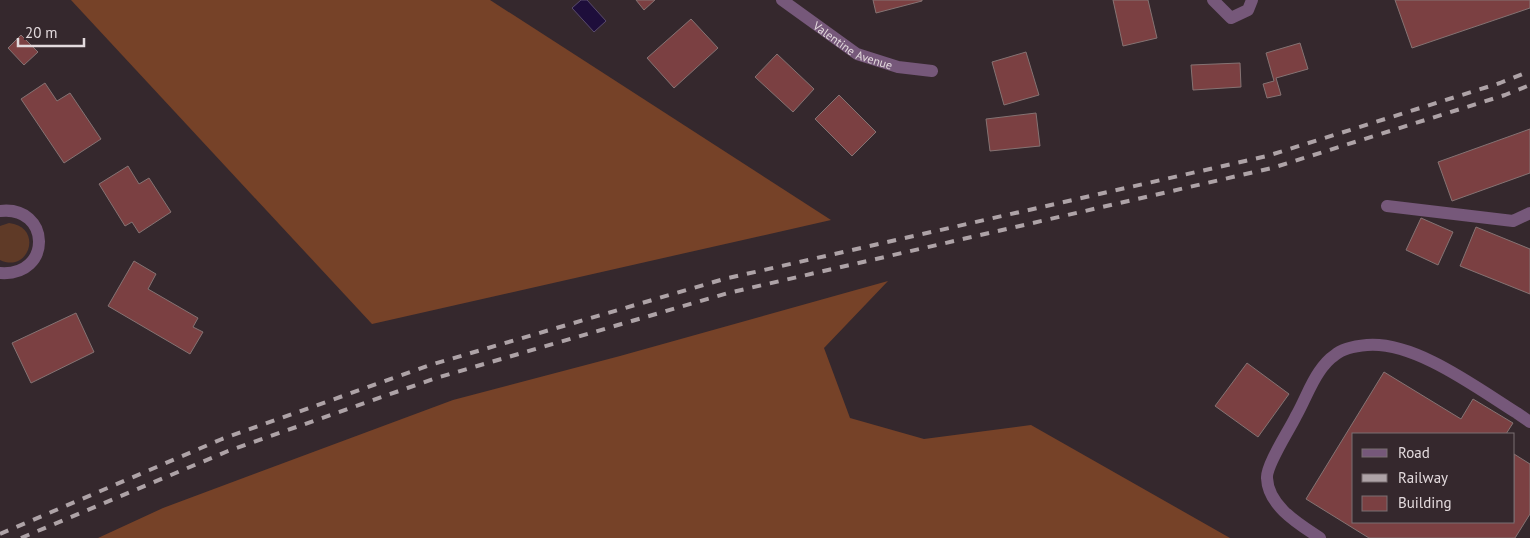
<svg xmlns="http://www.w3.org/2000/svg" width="1530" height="538" font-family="'PT Sans',sans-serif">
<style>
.green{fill:#5f3a27}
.forest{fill:#764228}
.water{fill:#1e0e3b;stroke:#594b6c}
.building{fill:#7b4042;stroke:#857373}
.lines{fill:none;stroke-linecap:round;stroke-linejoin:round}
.minor{stroke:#76587a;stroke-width:12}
.rail{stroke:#aea3a7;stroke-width:4;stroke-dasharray:9 9;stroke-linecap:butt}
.labels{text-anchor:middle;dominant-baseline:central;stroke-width:5;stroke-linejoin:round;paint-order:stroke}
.street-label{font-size:12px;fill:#e3dadd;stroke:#35282d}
</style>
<rect width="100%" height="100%" fill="#35282d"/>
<!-- green -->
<path class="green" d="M9,223C44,227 29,274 0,260V226Z"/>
<!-- forest -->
<g class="forest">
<polygon points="71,0 490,0 831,220 372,324"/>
<polygon points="888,281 824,348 850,418 924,439 1031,425 1230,538 98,538 163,508 453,400 620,356"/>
</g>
<!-- water -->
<polygon class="water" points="581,0 587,0 606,21 594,32 572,8"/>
<!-- building -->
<g class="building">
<polygon points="636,0 655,0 644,10"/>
<polygon points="873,0 922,0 922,1 876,13"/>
<polygon points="1113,0 1148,0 1157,38 1123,46"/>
<polygon points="1395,0 1530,0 1530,8 1412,48"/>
<polygon points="691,19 718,48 674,88 647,58"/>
<polygon points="21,35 38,52 24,65 8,48"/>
<polygon points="1300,43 1308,69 1276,78 1281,95 1267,98 1263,84 1274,81 1266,53"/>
<polygon points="1026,52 1039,95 1004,105 992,62"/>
<polygon points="777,54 814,89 793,112 755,77"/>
<polygon points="1240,63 1241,87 1193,90 1191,65"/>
<polygon points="45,83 57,101 70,93 101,139 64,163 21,99"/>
<polygon points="839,95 876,132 852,156 815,119"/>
<polygon points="1036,113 1040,146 990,151 986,119"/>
<polygon points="1530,129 1530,173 1452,201 1438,162"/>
<polygon points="128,166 139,184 149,178 171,212 139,233 132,222 125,226 99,184"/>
<polygon points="1421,218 1453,232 1438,265 1406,250"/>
<polygon points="1476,227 1530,249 1530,294 1460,266"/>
<polygon points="134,261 156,274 148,289 198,318 193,327 203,332 190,354 108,306"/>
<polygon points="76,313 94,352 31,383 12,343"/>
<polygon points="1247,363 1289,394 1258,437 1215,406"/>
<polygon points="1384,372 1461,419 1473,399 1513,423 1506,434 1354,434 1354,522 1514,522 1514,454 1530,464 1530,514 1515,538 1369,538 1306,499"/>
</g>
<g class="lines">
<!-- minor -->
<g class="minor">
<path id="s1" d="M782,0L857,54L898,67L932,71"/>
<polyline points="1213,0 1231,18 1248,10 1252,0"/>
<polyline points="1387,206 1513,221 1530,213"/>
<path d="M0,211C51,205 53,277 0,273"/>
<path d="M1320,538C1299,524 1268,506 1267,478C1266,465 1290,429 1296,416C1304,402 1310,385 1319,372C1323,366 1329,359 1335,355C1343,348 1356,346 1367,345C1415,341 1477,388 1517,413L1530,422"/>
</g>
<!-- rail -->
<g class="rail">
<polyline points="0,534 222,439 430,365 724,279 1267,156 1500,83 1530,71"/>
<polyline points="21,538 228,451 436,378 728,293 1272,168 1505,95 1530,85"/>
</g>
</g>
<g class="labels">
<!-- street labels -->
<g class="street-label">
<text stroke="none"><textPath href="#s1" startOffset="85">Valentine Avenue</textPath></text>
</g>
</g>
<!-- legend -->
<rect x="1352" y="433" width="162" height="90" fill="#35282d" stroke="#7b6f73"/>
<rect x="1362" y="449" width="25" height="8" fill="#76587a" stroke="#7b6f73"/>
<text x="1398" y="458" font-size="15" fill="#e3dadd">Road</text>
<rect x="1362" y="474" width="25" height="8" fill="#aea3a7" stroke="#7b6f73"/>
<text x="1398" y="483" font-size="15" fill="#e3dadd">Railway</text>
<rect x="1362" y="496" width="25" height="15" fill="#7b4042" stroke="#7b6f73"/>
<text x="1398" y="508" font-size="15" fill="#e3dadd">Building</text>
<!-- scale -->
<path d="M18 38v8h66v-8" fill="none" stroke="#e3dadd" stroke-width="2.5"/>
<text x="25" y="38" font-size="15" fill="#e3dadd" stroke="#35282d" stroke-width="4" paint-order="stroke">20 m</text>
</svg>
